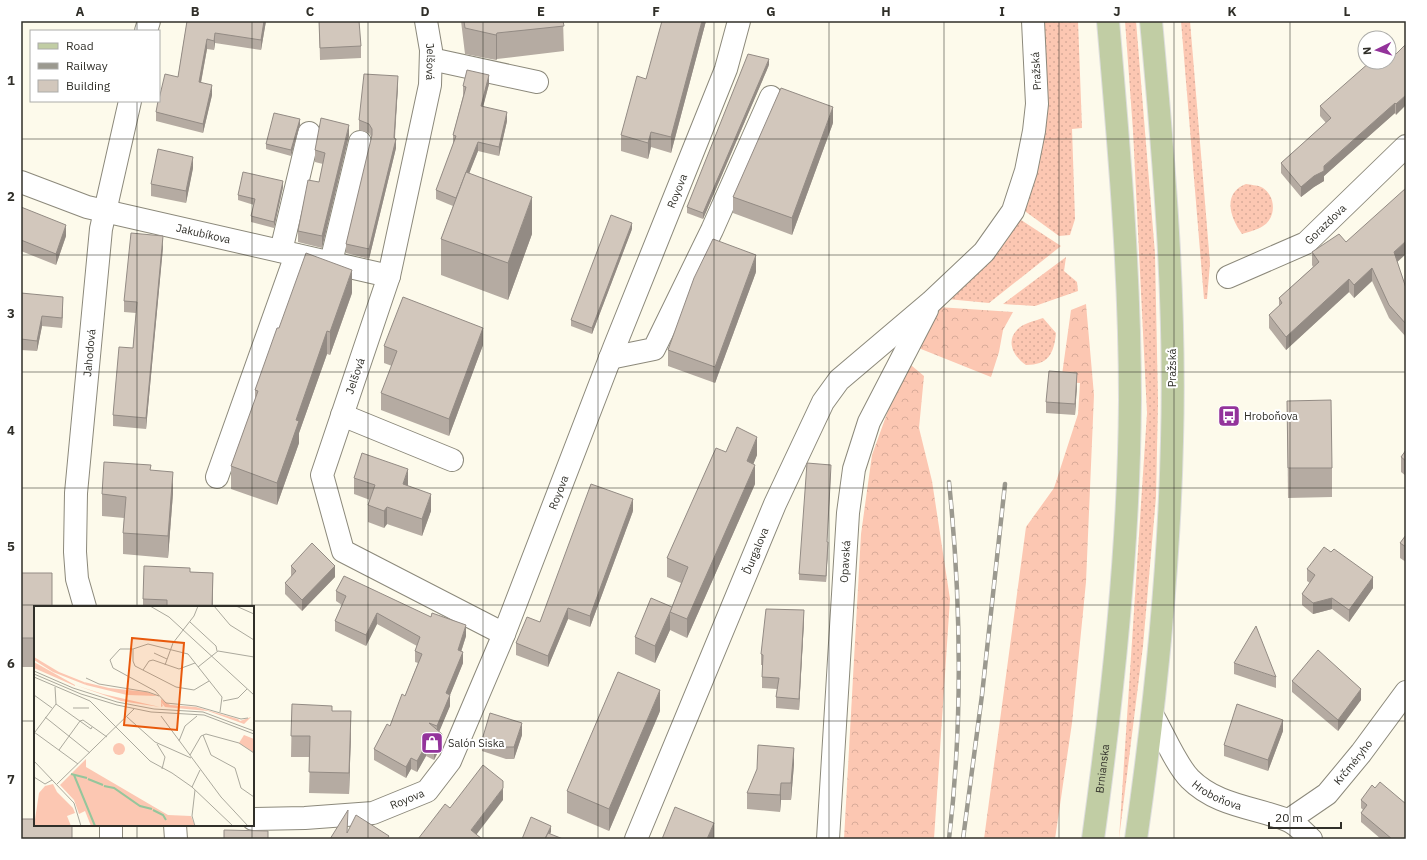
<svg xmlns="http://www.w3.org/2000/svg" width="1427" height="860" font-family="'IBM Plex Sans',sans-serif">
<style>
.grass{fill:url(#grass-dots)}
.forest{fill:url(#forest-crowns)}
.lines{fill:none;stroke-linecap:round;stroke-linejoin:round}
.minor-casing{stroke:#8c897b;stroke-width:24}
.major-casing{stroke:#dededd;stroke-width:24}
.minor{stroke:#fff;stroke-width:22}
.major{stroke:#c1cda4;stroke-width:22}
.rail-casing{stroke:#9b998f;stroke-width:4.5}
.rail{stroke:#fff;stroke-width:3;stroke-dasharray:9;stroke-linecap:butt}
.wall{fill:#b5aba2}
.shaded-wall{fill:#938b84}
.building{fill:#d2c7bc;stroke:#938b84}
.grid{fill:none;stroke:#302f29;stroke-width:1;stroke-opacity:0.55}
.labels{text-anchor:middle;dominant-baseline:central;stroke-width:4;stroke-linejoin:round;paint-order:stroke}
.street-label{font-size:11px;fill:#302f29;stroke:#fff}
.poi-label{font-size:11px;fill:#302f29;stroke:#fff;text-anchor:start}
.inset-river{fill:none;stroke:#95c69c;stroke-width:2}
.inset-road{fill:none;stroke:#aba99d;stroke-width:1}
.view{fill:#e8590c;fill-opacity:0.15;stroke:#e8590c;stroke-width:2}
.inset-edge{fill:none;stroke:#302f29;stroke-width:2}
.neatline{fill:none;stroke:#302f29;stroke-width:1.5}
.grid-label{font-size:13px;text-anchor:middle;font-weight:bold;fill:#302f29}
</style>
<defs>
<pattern id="grass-dots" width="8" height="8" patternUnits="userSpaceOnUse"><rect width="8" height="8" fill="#fcc7b2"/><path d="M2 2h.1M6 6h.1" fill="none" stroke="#d8ab99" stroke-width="1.8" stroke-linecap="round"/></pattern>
<pattern id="forest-crowns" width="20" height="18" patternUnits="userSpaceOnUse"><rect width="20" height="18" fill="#fcc7b2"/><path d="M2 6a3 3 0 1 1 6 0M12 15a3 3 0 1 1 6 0" fill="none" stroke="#d8ab99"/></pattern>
</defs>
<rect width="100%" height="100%" fill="#fdfaeb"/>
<!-- grass -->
<g class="grass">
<polygon points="1044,21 1078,21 1082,128 1072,129 1075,219 1070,235 1059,236 1022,209"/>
<polygon points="1125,21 1136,21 1155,254 1158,402 1156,497 1143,646 1119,839 1147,413 1133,131"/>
<polygon points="1181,21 1190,21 1210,263 1207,299 1204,299"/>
<path d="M1246,184C1250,185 1257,185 1261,187C1276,194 1277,218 1263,226C1257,230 1248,232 1242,234C1230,218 1222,193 1246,184Z"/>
<polygon points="1018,218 1061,246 989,303 947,299"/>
<polygon points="1066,257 1064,271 1077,282 1078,291 1035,306 1003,304"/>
<path d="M1043,318L1056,333C1054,354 1048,365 1026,365C1015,358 1005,342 1017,330C1023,323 1035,321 1043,318Z"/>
</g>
<!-- forest -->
<g class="forest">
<polygon points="1086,304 1094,395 1086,582 1072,723 1055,839 984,839 1026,527 1054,488 1078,414 1080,383 1061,382 1071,310"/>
<polygon points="938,307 1013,312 1003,330 999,352 991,377 916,347"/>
<polygon points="906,361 924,376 919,428 932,481 950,599 934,839 844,839 861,534 872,455"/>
</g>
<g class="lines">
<!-- minor casing -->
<g class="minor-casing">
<g id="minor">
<path id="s1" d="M426,21L431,50L430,85L389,276L322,475L343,551L504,634"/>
<polyline points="146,31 149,21"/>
<polyline points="431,59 537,82"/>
<path id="s2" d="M21,182L87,207L389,276"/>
<polyline points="281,251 309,133"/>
<polyline points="331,262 360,142"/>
<path id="s3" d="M1228,277L1306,243L1406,146"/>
<polyline points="610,358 654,349 712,230 771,97"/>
<polyline points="342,415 452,460"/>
<polyline points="217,477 296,255"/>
<path id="s4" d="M85,607L77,579L75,552L76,493L101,229L130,101"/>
<path id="s5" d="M1153,716C1163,733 1176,765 1190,779C1217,806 1254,807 1287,820C1296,823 1304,833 1311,839"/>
<path id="s6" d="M253,819L305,818L373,813L427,791L450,761L504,634L614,348L726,69L739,21"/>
<path id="s7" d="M1289,820L1327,794L1361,753L1406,692"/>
<polyline points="111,825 111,839"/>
<polyline points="175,825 176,839"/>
<path id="s8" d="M636,839L775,504L823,402L839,380L931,302L984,252L1013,211L1026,171L1034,131L1037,104L1033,21"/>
<path id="s9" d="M828,839L848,513L854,469L869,422L927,310"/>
</g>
</g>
<!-- major casing -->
<g class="major-casing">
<g id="major">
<path id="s10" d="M1093,839C1113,694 1129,547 1130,400C1130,273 1119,147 1108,21"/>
<path d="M1136,839C1155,707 1169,574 1172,441C1176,301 1164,160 1151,21"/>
</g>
</g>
<!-- minor -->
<use href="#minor" class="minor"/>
<!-- major -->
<use href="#major" class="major"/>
<!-- rail casing -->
<g class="rail-casing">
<g id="rail">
<path d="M949,482C961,600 963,721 949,839"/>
<polyline points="963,839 982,695 1005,484"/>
</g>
</g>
<!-- rail -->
<use href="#rail" class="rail"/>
</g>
<!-- wall -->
<g class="wall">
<polygon points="187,21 266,21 261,50 215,43 214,50 207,49 201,83 212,95 203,133 156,121 156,112 178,77"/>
<polygon points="319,21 361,46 361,58 320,60"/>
<polygon points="461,21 563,21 564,51 497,59 496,60 465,54"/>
<polygon points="706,21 671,153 651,147 648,159 621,151 621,135 646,79"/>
<polygon points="1406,44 1396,115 1395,113 1324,176 1324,181 1314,187 1301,197 1281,173 1281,163 1326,123 1320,116 1320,106 1395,55"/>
<polygon points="769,65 703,219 687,213 687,207"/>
<polygon points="489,84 483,106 507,121 499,156 478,151 469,173 532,234 508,300 441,275 441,239 453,206 436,199 436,190 453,145 453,135 463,96 463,86"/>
<polygon points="398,86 395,138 396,148 369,259 346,253 346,244 372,138 369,133 359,130 359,120"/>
<polygon points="833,123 792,235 733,213 733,197"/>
<polygon points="300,125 291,156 266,149 266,144"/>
<polygon points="349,136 322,248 298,242 298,231 319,182 323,164 315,162 315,150"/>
<polygon points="193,168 186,203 151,196 151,184"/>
<polygon points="283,187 274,228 251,222 251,216 254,205 238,200 238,195"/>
<polygon points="21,207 66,236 56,265 21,251"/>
<polygon points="632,229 592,334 571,326 571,320"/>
<polygon points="1346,242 1397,262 1406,288 1406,337 1389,318 1372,281 1354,298 1349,292 1286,350 1269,328 1269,315 1279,306 1279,298 1313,267 1312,265 1312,252"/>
<polygon points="163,247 146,429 113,426 113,415 133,348 136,313 124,312 124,301"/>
<polygon points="756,272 715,383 668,366 668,350"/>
<polygon points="21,293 63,307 62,328 42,326 37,351 21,350"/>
<polygon points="352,293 330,355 327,354 299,433 299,443 277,505 231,489 231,466 255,400 255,390 279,328"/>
<polygon points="483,345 449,436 381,410 381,393 392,366 384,363 384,346"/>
<polygon points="1077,385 1075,415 1046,413 1046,402"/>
<polygon points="1287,401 1332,468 1332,497 1288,498"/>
<polygon points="1406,450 1406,476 1401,472 1401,457"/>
<polygon points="726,452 757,455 753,464 755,484 687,638 670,630 655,663 635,654 635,637 672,607 681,583 667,577 667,558"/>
<polygon points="151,470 173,493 168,558 123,554 123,533 124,518 102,516 102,494"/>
<polygon points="831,471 827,542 828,548 826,582 799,580 799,574"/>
<polygon points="354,478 408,486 431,511 422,536 387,524 384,528 368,522 368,505 370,500 354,494"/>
<polygon points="633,511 590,627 568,619 548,667 516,655 516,643 540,622"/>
<polygon points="1406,535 1406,562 1400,558 1400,543"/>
<polygon points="291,566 335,577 302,611 285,594 285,583 291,577"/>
<polygon points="1307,569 1373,588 1349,622 1332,609 1313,614 1302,605 1302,594 1310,583 1307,581"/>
<polygon points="190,572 213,573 213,607 143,607 143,599"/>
<polygon points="21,573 35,607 35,667 21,667"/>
<polygon points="336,591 466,636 461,652 463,663 450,695 450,706 439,731 442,744 434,760 426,756 417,772 411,769 406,778 374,760 374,749 390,726 405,696 418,663 415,662 415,651 417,646 377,624 366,646 335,631 335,621 342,605 336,601"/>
<polygon points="804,621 799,710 776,708 776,697 777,689 762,688 762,665 761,665 761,654"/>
<polygon points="1234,663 1276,677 1276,688 1234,674"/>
<polygon points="1292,681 1361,700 1338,731 1292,692"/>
<polygon points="292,704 332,711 351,733 349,794 309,793 310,757 291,757"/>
<polygon points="660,711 609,831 567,813 567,791"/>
<polygon points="1283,731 1268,771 1224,756 1224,745"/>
<polygon points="522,735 514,759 506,759 482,751 482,740"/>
<polygon points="794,764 791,800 781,800 780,812 747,809 747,793"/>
<polygon points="1375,788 1406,839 1381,839 1361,822 1361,813 1363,810 1361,808 1361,800"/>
</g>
<!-- shaded-wall -->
<g class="shaded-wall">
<polygon points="264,21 266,21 261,50 261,40"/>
<polygon points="702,21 706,21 671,153 671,137"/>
<polygon points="215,33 215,43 214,50 214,41"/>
<polygon points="497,33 497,59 496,60 496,35"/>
<polygon points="207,39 207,49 199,92 199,82"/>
<polygon points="769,59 769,65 703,219 703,213"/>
<polygon points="489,75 489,84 481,115 481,106"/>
<polygon points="398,76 398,86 394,145 396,139 396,148 369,259 369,249 394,138"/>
<polygon points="212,85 212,95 203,133 203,124"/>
<polygon points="1406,95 1406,105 1396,115 1396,104"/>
<polygon points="1395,103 1395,113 1324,176 1324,181 1314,187 1301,197 1301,187"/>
<polygon points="833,107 833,123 792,235 792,218"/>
<polygon points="507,112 507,121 499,156 499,147"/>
<polygon points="300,119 300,125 291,156 291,150"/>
<polygon points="349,125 349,136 322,248 322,236"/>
<polygon points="651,132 651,147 648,159 648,143"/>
<polygon points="478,142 478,151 456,207 456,198"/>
<polygon points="193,157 193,168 186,203 186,191"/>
<polygon points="283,181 283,187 274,228 274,222"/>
<polygon points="532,197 532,234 508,300 508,263"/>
<polygon points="632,223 632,229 592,334 592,328"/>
<polygon points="66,225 66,236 56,265 56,254"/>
<polygon points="163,236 163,247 146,429 146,418"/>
<polygon points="1406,241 1406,254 1394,265 1394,252"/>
<polygon points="756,255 756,272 715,383 715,367"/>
<polygon points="1372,268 1372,281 1354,298 1354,285"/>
<polygon points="352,270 352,293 330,355 330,332"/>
<polygon points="1349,279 1349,292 1286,350 1286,337"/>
<polygon points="63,297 63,307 62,328 62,318"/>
<polygon points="42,316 42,326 37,351 37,341"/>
<polygon points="483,328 483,345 449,436 449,419"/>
<polygon points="327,331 327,354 299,433 299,443 277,505 277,483 296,420"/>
<polygon points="1077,373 1077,385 1075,415 1075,404"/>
<polygon points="757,437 757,455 747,480 747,461"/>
<polygon points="755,465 755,484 687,638 687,619"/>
<polygon points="408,469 408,485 403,501 403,484"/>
<polygon points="173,472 173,493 168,558 168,536"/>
<polygon points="431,494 431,511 422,536 422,519"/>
<polygon points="633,499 633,511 590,627 590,616"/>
<polygon points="387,507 387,524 384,528 384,511"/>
<polygon points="828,542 828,548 826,582 826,576"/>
<polygon points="335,566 335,577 302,611 302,600"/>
<polygon points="213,573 213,607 212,607"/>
<polygon points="1373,577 1373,588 1349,622 1349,610"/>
<polygon points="1332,598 1332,609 1313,614 1313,603"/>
<polygon points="568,608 568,619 548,667 548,656"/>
<polygon points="804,610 804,621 799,710 799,699"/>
<polygon points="377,613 377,624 366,646 366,635"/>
<polygon points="670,613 670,630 655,663 655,646"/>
<polygon points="466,625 466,636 458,661 458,650"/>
<polygon points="463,652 463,663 450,695 450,706 437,737 437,726 446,693"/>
<polygon points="254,675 254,701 253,745 253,720"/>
<polygon points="1361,689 1361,700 1338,731 1338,720"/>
<polygon points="660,690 660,711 609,831 609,809"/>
<polygon points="351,711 351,733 349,794 349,773"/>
<polygon points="1283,720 1283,731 1268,771 1268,760"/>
<polygon points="522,723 522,735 514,759 514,747"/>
<polygon points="442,734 442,744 434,760 434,750"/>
<polygon points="426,745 426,756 417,772 417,761"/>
<polygon points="794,748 794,764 791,800 791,783"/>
<polygon points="411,758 411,769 406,778 406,767"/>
<polygon points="781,783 781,800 780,812 780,795"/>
<polygon points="503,788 503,800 473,839 471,830"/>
<polygon points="714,823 714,839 707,839"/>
<polygon points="551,826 551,832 548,839 545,839"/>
</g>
<!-- building -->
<g class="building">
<polygon points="187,21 264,21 261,40 215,33 214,41 207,39 199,82 212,85 203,124 156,112 158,101 159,101 159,99 165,74 178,77"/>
<polygon points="319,21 359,21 361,46 320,48"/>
<polygon points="464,21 563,21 564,26 497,33 496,35 465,28"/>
<polygon points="662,21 702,21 671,137 651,132 648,143 621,135 637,76 646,79"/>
<polygon points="1406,44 1406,95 1396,104 1395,103 1324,166 1324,171 1314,176 1301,187 1281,163 1331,118 1320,106 1370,62 1389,62 1389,49 1395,55"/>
<polygon points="748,54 769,59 703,213 687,207"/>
<polygon points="467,70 489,75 481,106 507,112 499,147 478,142 456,198 436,190 456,136 453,135 466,87 463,86"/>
<polygon points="364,74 398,76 394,138 396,139 369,249 346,244 372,135 372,129 369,124 359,120"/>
<polygon points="781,88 833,107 792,218 733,197"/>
<polygon points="274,113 300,119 291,150 266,144"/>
<polygon points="321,118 349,125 322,236 298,231 308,180 319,182 325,153 315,150"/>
<polygon points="158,149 193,157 186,191 151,184"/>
<polygon points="243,172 283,181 274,222 251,216 255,199 238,195"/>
<polygon points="466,172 532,197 508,263 441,239"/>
<polygon points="1406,188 1406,241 1394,252 1406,288 1406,324 1389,305 1372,268 1354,285 1349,279 1286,337 1269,315 1282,303 1279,298 1319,262 1312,252 1339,234 1346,242"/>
<polygon points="21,207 66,225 56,254 21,240"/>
<polygon points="611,215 632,223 592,328 571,320"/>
<polygon points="131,233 163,236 146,418 113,415 119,347 133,348 137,302 124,301"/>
<polygon points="713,239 756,255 715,367 668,350 694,278"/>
<polygon points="306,253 352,270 330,332 327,331 296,420 299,421 277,483 231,466 258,391 255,390 277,328 279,328"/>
<polygon points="21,293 63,297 62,318 42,316 37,341 21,339"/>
<polygon points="403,297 483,328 449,419 381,393 397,351 384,346"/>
<polygon points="1049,371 1077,373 1075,404 1046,402"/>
<polygon points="1331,400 1332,468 1288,468 1287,401"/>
<polygon points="737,427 757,437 747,461 755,465 687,619 670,612 688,567 667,558 716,448 726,452"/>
<polygon points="1406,450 1406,461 1401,457"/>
<polygon points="362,453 408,469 403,484 431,494 422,519 387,507 384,511 368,505 375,485 354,478"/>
<polygon points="104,462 151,465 150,470 173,472 168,536 123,533 126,497 102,494"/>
<polygon points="807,463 831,465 827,542 828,542 826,576 799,574"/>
<polygon points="591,484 633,499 590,616 568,608 548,656 516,643 527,617 540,622"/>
<polygon points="1406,535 1406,547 1400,543"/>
<polygon points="312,543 335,566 302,600 285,583 296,571 291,566"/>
<polygon points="1324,547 1331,552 1334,549 1373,577 1349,610 1332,598 1313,603 1302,594 1315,575 1307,569"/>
<polygon points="144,566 190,568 190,572 213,573 212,607 167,607 167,600 143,599"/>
<polygon points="21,573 52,573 52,607 35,607 35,638 21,638"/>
<polygon points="344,576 431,617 432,613 466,625 458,650 463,652 446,693 450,695 437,726 429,723 442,734 434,750 426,745 417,761 411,758 406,767 374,749 387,724 390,726 402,694 405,696 422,654 415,651 420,637 377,613 366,635 335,621 346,596 336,591"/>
<polygon points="651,598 672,607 670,612 655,646 635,637"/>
<polygon points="766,609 804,610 799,699 776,697 779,678 762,677 763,655 761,654"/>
<polygon points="1256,626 1276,677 1234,663"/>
<polygon points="1318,650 1361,689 1338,720 1292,681"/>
<polygon points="618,672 660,690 609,809 567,791"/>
<polygon points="253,675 254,675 253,720"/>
<polygon points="292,704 332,706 332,711 351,711 349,773 309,772 310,736 291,736"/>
<polygon points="1237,704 1283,720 1268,760 1224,745"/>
<polygon points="490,713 522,723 514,747 506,747 482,740"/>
<polygon points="758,745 794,748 791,783 781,783 780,795 747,793 757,769"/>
<polygon points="483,765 503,781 503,788 471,830 482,839 418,839 445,804 450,808"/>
<polygon points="1380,782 1406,804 1406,839 1392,839 1361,813 1367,805 1361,800 1372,785 1375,788"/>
<polygon points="675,807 714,823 707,839 662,839"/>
<polygon points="348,810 347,833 356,815 389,836 387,839 330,839"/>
<polygon points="531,817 551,826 545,839 522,839"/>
<polygon points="21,819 35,819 35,825 72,825 72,839 21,839"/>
<polygon points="224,830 268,831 268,839 224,839"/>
<polygon points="548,833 563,839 545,839"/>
</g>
<!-- grid -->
<path class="grid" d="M137,21V31M252,21V607M368,21V839M483,21V839M598,21V839M714,21V839M829,21V839M944,21V839M1059,21V839M1174,21V839M1290,21V839M137,101V607M21,139H1406M21,255H1406M21,372H1406M21,488H1406M21,605H1406M21,721H35M253,721H1406M137,825V839M252,825V839"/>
<!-- icons -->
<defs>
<g id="bus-square" transform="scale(1.15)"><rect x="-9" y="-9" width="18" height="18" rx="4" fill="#93339b" stroke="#fff"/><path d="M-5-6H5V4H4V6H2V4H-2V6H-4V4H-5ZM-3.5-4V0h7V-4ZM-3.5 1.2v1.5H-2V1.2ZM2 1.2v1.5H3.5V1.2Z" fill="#fff"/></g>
<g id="shop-square" transform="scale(1.15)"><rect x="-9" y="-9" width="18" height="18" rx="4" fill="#93339b" stroke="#fff"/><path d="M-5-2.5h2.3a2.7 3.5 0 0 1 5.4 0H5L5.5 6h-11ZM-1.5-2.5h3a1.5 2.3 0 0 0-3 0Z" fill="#fff"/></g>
</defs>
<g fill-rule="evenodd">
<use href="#bus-square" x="1229" y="416"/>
<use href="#shop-square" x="432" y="743"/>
</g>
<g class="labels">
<!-- street labels -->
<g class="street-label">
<text stroke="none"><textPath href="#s1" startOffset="41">Jelšová</textPath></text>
<text transform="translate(1036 71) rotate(-93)">Pražská</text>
<text stroke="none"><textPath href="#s6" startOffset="830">Royova</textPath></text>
<text stroke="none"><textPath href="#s3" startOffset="112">Gorazdova</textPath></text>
<text stroke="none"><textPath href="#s2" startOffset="190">Jakubíkova</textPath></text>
<text stroke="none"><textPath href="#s4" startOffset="256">Jahodová</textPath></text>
<text transform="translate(1172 368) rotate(-90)">Pražská</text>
<text transform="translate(355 376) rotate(-71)">Jelšová</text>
<text stroke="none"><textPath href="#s6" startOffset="506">Royova</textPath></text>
<text stroke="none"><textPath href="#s8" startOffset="312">Ďurgalova</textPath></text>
<text stroke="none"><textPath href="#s9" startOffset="278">Opavská</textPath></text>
<text stroke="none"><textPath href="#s7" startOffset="87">Krčméryho</textPath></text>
<text stroke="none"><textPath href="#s10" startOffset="71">Brnianska</textPath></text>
<text stroke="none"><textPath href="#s5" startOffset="105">Hroboňova</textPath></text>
<text stroke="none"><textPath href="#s6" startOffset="157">Royova</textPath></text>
</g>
<!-- poi labels -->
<g class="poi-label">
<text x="1244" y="416">Hroboňova</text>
<text x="448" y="743">Salón Siska</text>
</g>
</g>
<!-- overview -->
<g transform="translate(34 606)">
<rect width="220" height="220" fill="#fdfaeb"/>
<path d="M0,51L25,66L50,76L52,79L19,66L0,54ZM0,56L41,79V80L0,62ZM127,93L136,99L162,101L204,113L206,115L217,111L210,118L174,105L131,101L127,96L129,100L127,101Z" fill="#fcc7b2"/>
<path d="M50,76L75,82L113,86L123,90L93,89L52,79ZM41,79L69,88L126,101L87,95ZM210,129L220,133V147L205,137ZM52,153V161L134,209L157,210L161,220H57L51,205L45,208L40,194L26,179ZM19,178L23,186L39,202L41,207L33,210L37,220H0L5,187L11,180Z" fill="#fcc7b2"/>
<path d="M79 143a6 6 0 1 1 12 0a6 6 0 1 1-12 0Z" fill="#fcc7b2"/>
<path class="inset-river" d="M37,168L53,172M40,169L61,220M54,173L69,179M70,180L80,182L106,200L118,203M119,204L129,209L132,214"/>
<path class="inset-road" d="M116,0L135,11L220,89M180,0L196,19L220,34M202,0L220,8M156,16L182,40L183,45M99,43V55L101,60L142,81L160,84L175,75M120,47L133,53M131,59L139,37L160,10L164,0M164,61L184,45L220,51M109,64L115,55L119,54L145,63L161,57M0,65L39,82L83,96L120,103L169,106L220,125M0,68L47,88L83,99L117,106L170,109L220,128M0,71L56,95L116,155L138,167L158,181L199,220M52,72L65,78L114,86L125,90M0,89L18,102M189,95L204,92L213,83M22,98L57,123L58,121M39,102H55M186,106L188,91L154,48L114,38L99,43H86L76,54L79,62L121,85L132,97L162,100L207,113L214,112M127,110L187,191L214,220M11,111L56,147M93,111L121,136L157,152M46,115L49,114L73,131M0,126L44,158M1,126L22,98L21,81M169,129L177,149L201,162L207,182L220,191M145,135L151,120L163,110M123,138L131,151L128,163M25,144L46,115M156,149L167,130L172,128L205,137L220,147M0,155L40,197L47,220M0,171L11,178L18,174M23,178L100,103M158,181L166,164M161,184L158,210L161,220"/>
<path class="view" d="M98,32L150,37L143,124L90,119Z"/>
<rect width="220" height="220" class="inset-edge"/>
</g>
<!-- border -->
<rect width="1427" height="860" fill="none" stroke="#ffffff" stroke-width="44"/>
<!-- legend -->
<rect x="30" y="30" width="130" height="72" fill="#ffffff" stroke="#acaca9"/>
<rect x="38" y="43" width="20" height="6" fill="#c1cda4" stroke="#acaca9"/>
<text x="66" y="50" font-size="12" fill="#302f29">Road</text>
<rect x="38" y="63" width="20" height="6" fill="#9b998f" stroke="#acaca9"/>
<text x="66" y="70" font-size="12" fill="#302f29">Railway</text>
<rect x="38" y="80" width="20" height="12" fill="#d2c7bc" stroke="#acaca9"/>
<text x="66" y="90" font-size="12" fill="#302f29">Building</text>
<!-- north arrow -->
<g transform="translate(1377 50) rotate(265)"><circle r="19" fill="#ffffff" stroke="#acaca9"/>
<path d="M0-3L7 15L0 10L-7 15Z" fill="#93339b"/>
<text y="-6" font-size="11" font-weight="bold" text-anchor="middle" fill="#302f29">N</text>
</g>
<!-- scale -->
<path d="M1269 822v6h72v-6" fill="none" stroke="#302f29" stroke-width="2"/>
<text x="1275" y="822" font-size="12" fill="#302f29" stroke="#ffffff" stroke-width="3" paint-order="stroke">20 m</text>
<rect x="22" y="22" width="1383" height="816" class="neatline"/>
<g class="grid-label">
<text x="80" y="16">A</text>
<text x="195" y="16">B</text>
<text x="310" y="16">C</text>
<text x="425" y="16">D</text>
<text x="541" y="16">E</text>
<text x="656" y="16">F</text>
<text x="771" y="16">G</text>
<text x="886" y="16">H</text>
<text x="1002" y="16">I</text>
<text x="1117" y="16">J</text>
<text x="1232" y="16">K</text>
<text x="1347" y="16">L</text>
<text x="11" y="85">1</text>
<text x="11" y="201">2</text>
<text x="11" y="318">3</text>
<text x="11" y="435">4</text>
<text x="11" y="551">5</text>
<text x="11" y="668">6</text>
<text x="11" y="784">7</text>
</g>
</svg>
